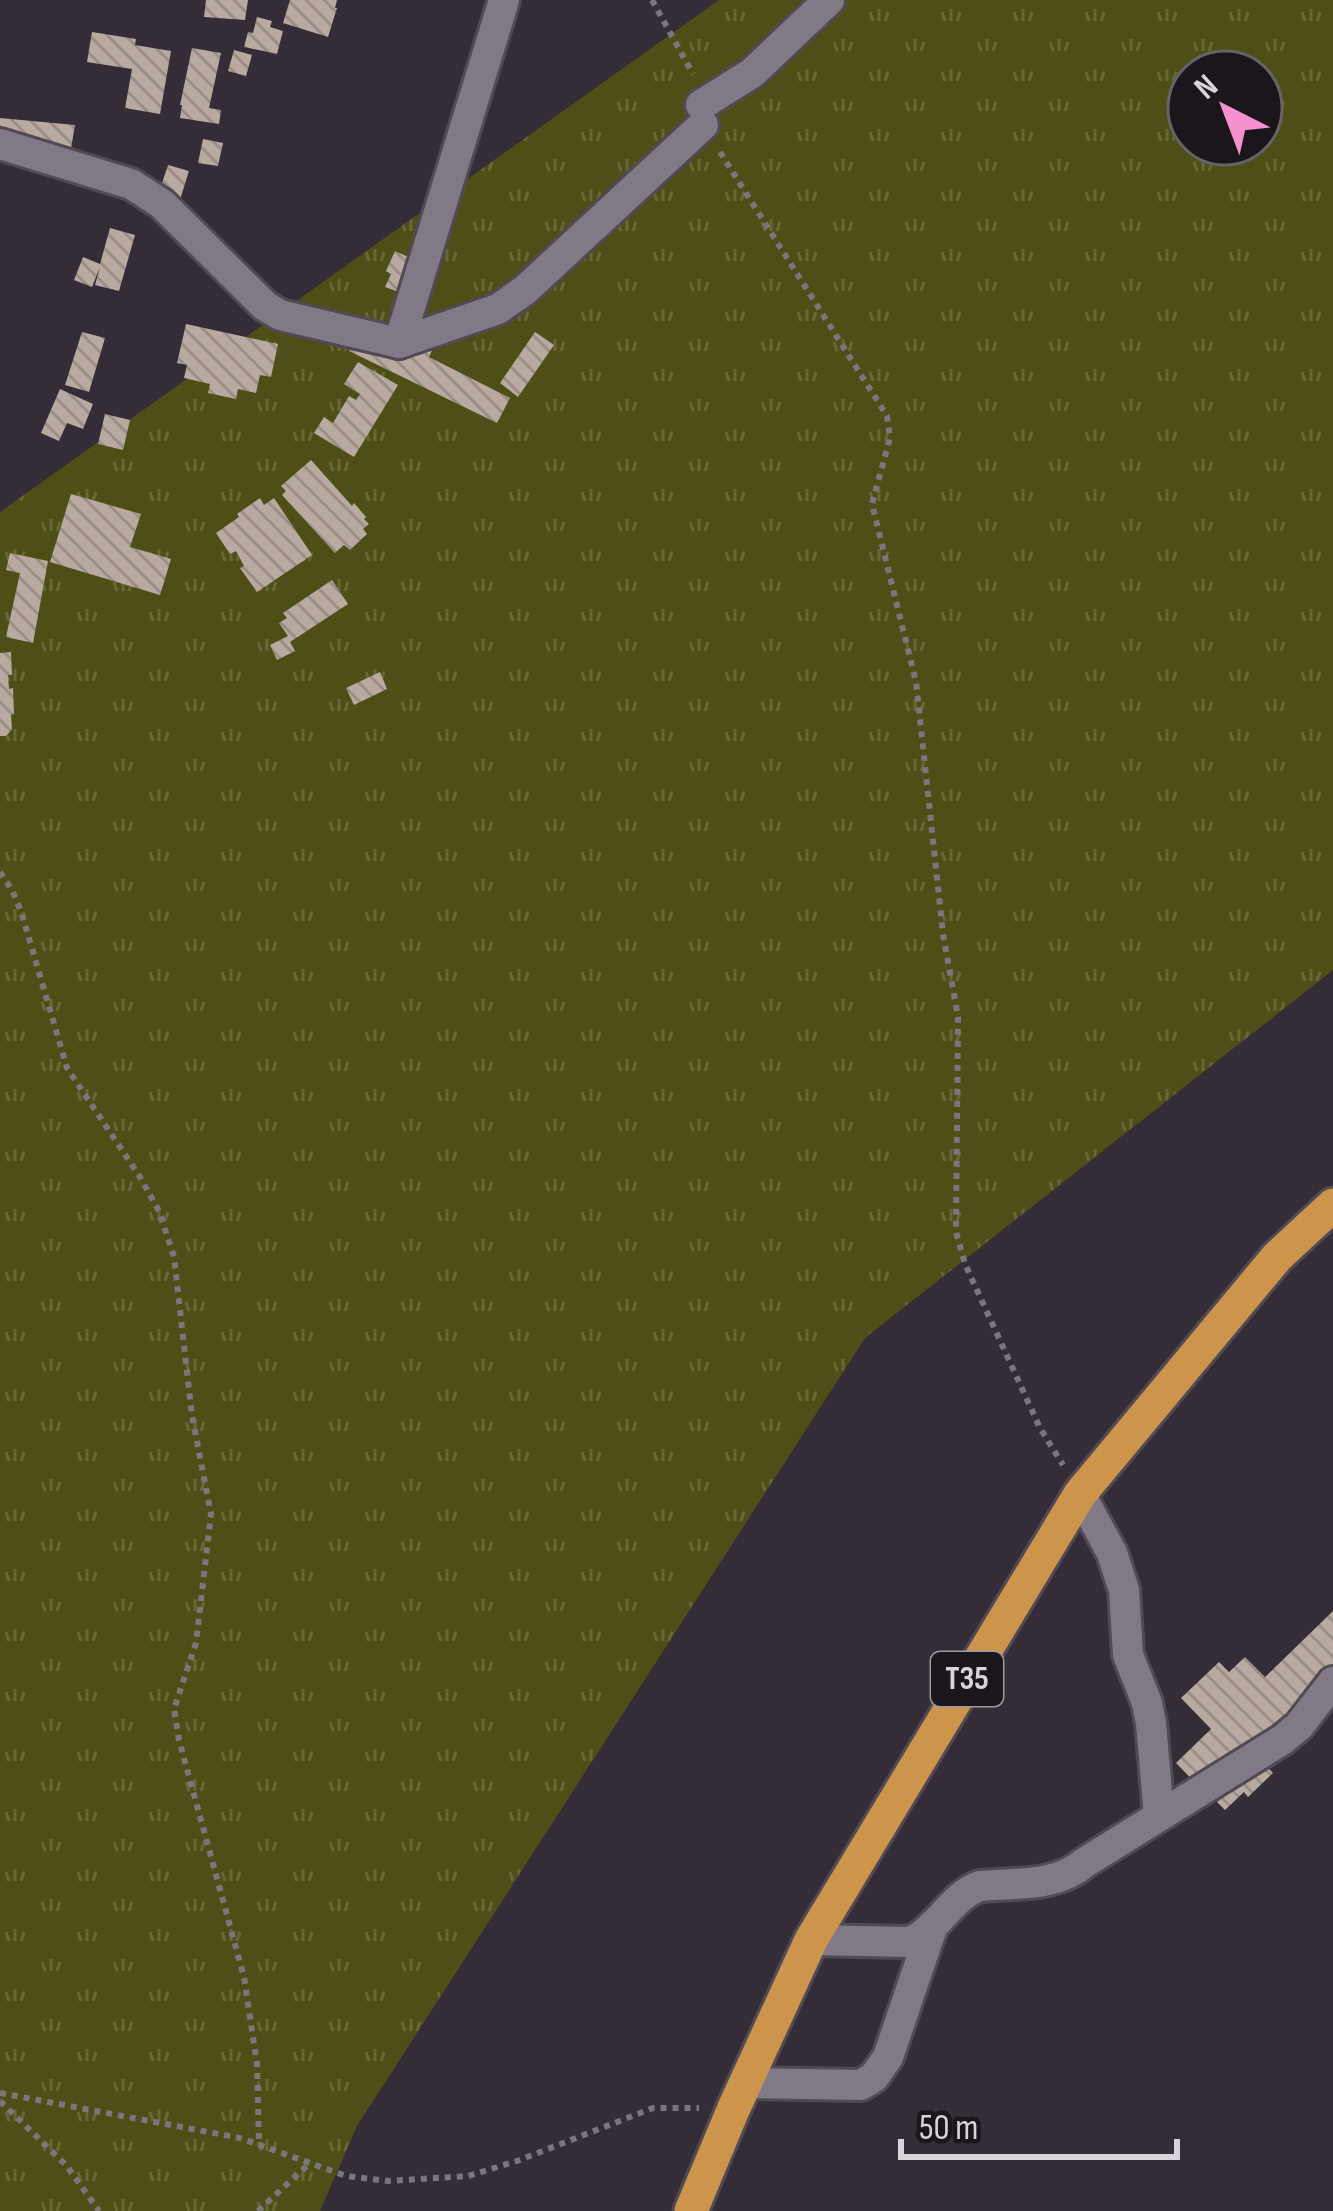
<svg xmlns="http://www.w3.org/2000/svg" width="1333" height="2211" font-family="'Sofia Sans Condensed',sans-serif">
<style>
.grass{fill:url(#grass-tufts);fill-rule:evenodd}
.building{fill:url(#building-back-hatch)}
.lines{fill:none;stroke-linecap:round;stroke-linejoin:round}
.minor-casing{stroke:#514a53;stroke-width:36}
.trunk-casing{stroke:#514a53;stroke-width:39}
.path{stroke:#7b757e;stroke-width:6;stroke-dasharray:6 6;stroke-linecap:butt}
.minor{stroke:#827986;stroke-width:30}
.trunk{stroke:#cd954b;stroke-width:33}
.labels{text-anchor:middle;dominant-baseline:central;stroke-width:12;stroke-linejoin:round;paint-order:stroke}
.shield{fill:#1a161b;stroke:#9f9aa1;stroke-width:3}
.shield-label{font-size:33px;font-weight:bold;fill:#d8d3da}
</style>
<defs>
<pattern id="grass-tufts" width="24" height="20" patternUnits="userSpaceOnUse" patternTransform="scale(3)"><rect width="24" height="20" fill="#4e4f17"/><path d="M3 7l-1-3M5 7V3M7 7l1-3M15 17l-1-3M17 17v-4M19 17l1-3" fill="none" stroke="#676738"/></pattern>
<pattern id="building-back-hatch" width="6" height="6" patternUnits="userSpaceOnUse" patternTransform="scale(3)"><rect width="6" height="6" fill="#b8aaa0"/><path d="M-1 5l2 2M0 0l6 6M5-1l2 2" fill="none" stroke="#9a8f88"/></pattern>
</defs>
<rect width="100%" height="100%" fill="#342d37"/>
<!-- grass -->
<path class="grass" d="M719,0H1333V970L865,1338L357,2126L320,2211H0V512ZM1189,72H1261V144H1189Z"/>
<!-- building -->
<g class="building">
<polygon points="206,0 248,0 245,20 204,17"/>
<polygon points="290,0 337,0 335,8 337,8 328,37 283,23"/>
<polygon points="257,17 272,21 270,27 283,31 277,54 244,47 248,32 253,33"/>
<polygon points="92,32 136,39 135,45 171,51 160,114 125,108 132,69 87,62"/>
<polygon points="192,48 221,53 209,108 221,110 219,124 180,118 182,105 180,105"/>
<polygon points="234,50 252,55 246,76 228,71"/>
<polygon points="0,118 75,125 67,172 0,162"/>
<polygon points="203,139 223,143 218,166 198,163"/>
<polygon points="168,165 189,171 174,219 152,213"/>
<polygon points="110,228 135,235 119,291 95,285 100,267 92,287 74,280 83,257 100,264"/>
<polygon points="395,251 413,259 399,292 385,287 391,274 386,271"/>
<polygon points="365,318 378,324 377,330 381,323 433,348 429,357 510,398 497,423 349,351"/>
<polygon points="186,324 278,344 271,377 260,375 256,393 238,389 236,399 208,393 210,384 184,378 187,365 177,363"/>
<polygon points="82,332 105,338 89,392 65,385"/>
<polygon points="535,332 554,345 518,397 500,383"/>
<polygon points="358,362 398,385 354,457 314,433 324,417 333,423 349,396 356,400 360,394 344,384"/>
<polygon points="60,389 93,404 83,429 67,423 59,441 41,433"/>
<polygon points="105,414 130,420 123,450 98,444"/>
<polygon points="311,460 352,506 354,503 366,517 364,519 369,524 363,529 367,534 350,550 344,545 335,553 282,495 286,491 281,486"/>
<polygon points="71,494 141,514 130,547 171,559 160,595 50,562"/>
<polygon points="260,498 264,505 274,498 312,555 257,592 240,568 244,566 236,551 230,554 216,533 239,517 237,514"/>
<polygon points="10,553 48,561 33,643 6,637 20,573 6,570"/>
<polygon points="332,580 348,604 290,642 295,651 277,660 270,645 288,636 279,623 287,618 283,613"/>
<polygon points="11,652 12,675 8,675 9,689 13,688 14,714 11,715 12,729 6,736 0,736 0,653"/>
<polygon points="380,672 387,689 354,705 346,688"/>
<polygon points="1333,1611 1333,1684 1213,1801 1176,1763 1211,1729 1181,1698 1219,1662 1229,1672 1245,1657 1265,1677"/>
<polygon points="1261,1760 1273,1773 1248,1797 1244,1792 1225,1810 1217,1802"/>
</g>
<g class="lines">
<!-- minor casing -->
<g class="minor-casing">
<g id="minor">
<polyline points="701,105 752,73 829,0"/>
<polyline points="0,144 131,184 162,204 265,306 280,315 399,343 498,309 525,290 703,125"/>
<polyline points="399,343 504,0"/>
<polyline points="1080,1494 1112,1553 1124,1590 1128,1655 1147,1703 1151,1723 1159,1816"/>
<path d="M811,1940L910,1942C938,1930 951,1896 980,1886C1014,1883 1057,1887 1084,1863L1282,1740L1299,1726L1333,1682"/>
<polyline points="746,2083 861,2085 874,2077 888,2057 933,1925"/>
</g>
</g>
<!-- trunk casing -->
<g class="trunk-casing">
<polyline id="trunk" points="691,2211 733,2110 811,1940 1080,1494 1277,1257 1333,1205"/>
</g>
<!-- path -->
<g class="path">
<polyline points="652,0 693,74"/>
<polyline points="720,152 887,416 890,438 872,504 916,682 943,934 958,1017 956,1232 965,1264 1040,1428 1063,1465"/>
<polyline points="0,872 12,890 21,911 67,1068 140,1177 159,1211 174,1257 192,1416 211,1514 196,1643 174,1709 179,1740 244,1977 257,2064 259,2143"/>
<polyline points="0,2093 240,2138 346,2176 388,2181 468,2176 517,2161 653,2108 699,2108"/>
<polyline points="0,2101 66,2165 99,2211"/>
<polyline points="258,2211 311,2162"/>
</g>
<!-- minor -->
<use href="#minor" class="minor"/>
<!-- trunk -->
<use href="#trunk" class="trunk"/>
</g>
<g class="labels">
<!-- shield labels -->
<rect class="shield" x="931" y="1652" width="72" height="54" rx="9"/>
<g class="shield-label">
<text x="967" y="1679">T35</text>
</g>
</g>
<!-- north arrow -->
<g transform="translate(1225 108) rotate(318)"><circle r="57" fill="#1a161b" stroke="#666267" stroke-width="3"/>
<path d="M0-9L21 45L0 30L-21 45Z" fill="#f790ce"/>
<text y="-18" font-size="33" font-weight="bold" text-anchor="middle" fill="#d8d3da">N</text>
</g>
<!-- scale -->
<path d="M901 2139v18h276v-18" fill="none" stroke="#d8d3da" stroke-width="6"/>
<text x="919" y="2139" font-size="36" fill="#d8d3da" stroke="#1a161b" stroke-width="9" paint-order="stroke">50 m</text>
</svg>
